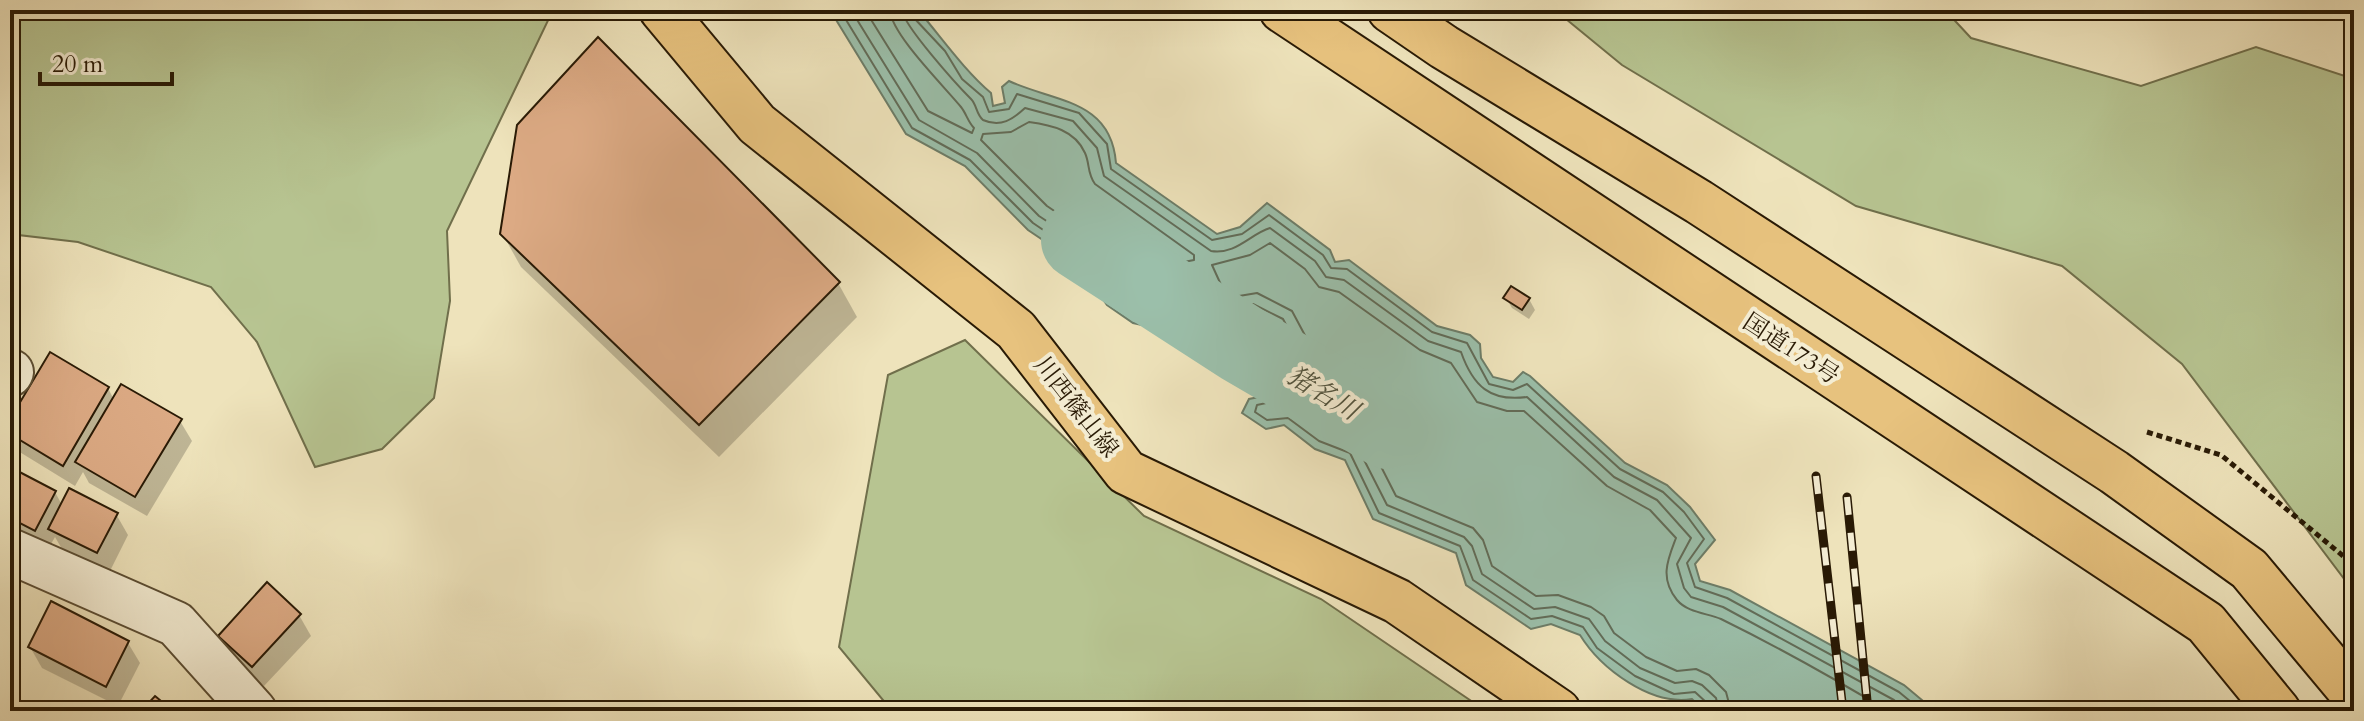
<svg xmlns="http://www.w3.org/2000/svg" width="2364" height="721" font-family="Cardo,'Noto Serif JP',serif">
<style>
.green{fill:#b7c491;stroke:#706f4b;stroke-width:2}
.water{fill:#9bbfaa;stroke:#6d7d68;stroke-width:2}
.shadow{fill:#0003}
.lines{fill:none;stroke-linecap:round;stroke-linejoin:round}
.shore{stroke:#626c58;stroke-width:2}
.river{stroke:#9bbfaa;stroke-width:80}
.building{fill:#dcaa84;stroke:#291a05;stroke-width:2}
.street-casing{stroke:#5a4c32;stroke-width:48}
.primary-casing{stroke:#291a05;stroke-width:48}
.highway-casing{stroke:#291a05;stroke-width:48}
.path{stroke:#291a05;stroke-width:5;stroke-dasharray:6 4;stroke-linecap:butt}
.street{stroke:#f4edd3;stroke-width:44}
.primary{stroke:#e7c27e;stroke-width:44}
.highway{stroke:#e7c27e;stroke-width:44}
.rail-casing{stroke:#291a05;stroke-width:9}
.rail{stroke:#f4edd3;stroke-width:6;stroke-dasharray:18;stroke-linecap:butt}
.labels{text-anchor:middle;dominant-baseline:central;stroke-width:8;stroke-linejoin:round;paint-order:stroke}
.street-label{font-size:24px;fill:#291a05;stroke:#f4edd3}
.water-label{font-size:26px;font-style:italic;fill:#51543f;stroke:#f4edd3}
</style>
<rect width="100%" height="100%" fill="#eee3bb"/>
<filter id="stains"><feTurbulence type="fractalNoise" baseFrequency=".0025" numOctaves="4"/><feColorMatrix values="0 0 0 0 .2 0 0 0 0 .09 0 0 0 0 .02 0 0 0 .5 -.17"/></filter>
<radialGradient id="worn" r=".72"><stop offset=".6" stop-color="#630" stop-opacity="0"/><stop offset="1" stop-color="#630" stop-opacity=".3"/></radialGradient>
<!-- green -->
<g class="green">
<polygon points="10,10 553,10 447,231 450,301 434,398 382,449 315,467 257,342 211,287 78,242 10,234"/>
<polygon points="1555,10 1945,10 1971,38 2141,86 2256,47 2354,79 2354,592 2182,364 2062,266 1856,206 1622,65"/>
<polygon points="965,340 1144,516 1321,599 1486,711 892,711 839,647 888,375"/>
</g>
<!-- water -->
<path class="water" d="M830,10H918C942,38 964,70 991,93L993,106L1005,103L1002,87L1009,81C1054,102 1111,99 1116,163L1217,234L1240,227L1267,203L1330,250L1335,262L1349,260L1437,326L1470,335L1480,344L1481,358L1493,377L1513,382L1523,372L1530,376L1625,463L1667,485L1690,507L1715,540L1695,564L1700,581L1730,590L1904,685L1935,711H1704L1692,699C1651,706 1601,669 1580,635L1551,624L1531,629L1466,585L1456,553L1373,519L1345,460L1315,449L1284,425L1266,429L1242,413L1249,399L1290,391L1295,380L1291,367L1281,372L1274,365L1282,352L1269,330L1251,322L1218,334L1202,326L1193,294L1185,291L1152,318L1151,327L1133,323L1107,305L1077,263L1028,230L965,166L906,134Z"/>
<!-- shadow -->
<g class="shadow">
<polygon points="502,233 838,283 857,317 719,457 521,267"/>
<polygon points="1506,298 1529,299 1535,310 1529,319 1512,308"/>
<polygon points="10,337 24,359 10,385"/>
<polygon points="108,388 114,400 180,421 192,441 147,516 89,483 83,472 75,486 18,451 10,438 10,423"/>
<polygon points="10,469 55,492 62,505 116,514 128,535 109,573 62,549 55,537 47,551 10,532"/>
<polygon points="299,615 311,636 264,686 232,657 220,636"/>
<polygon points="128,643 140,663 118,706 42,668 30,647"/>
<polygon points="28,704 41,711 25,711"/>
</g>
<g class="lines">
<!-- shore -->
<g class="shore">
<path d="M840,10L912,128L970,160L1033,223L1083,257L1113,300L1142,317L1162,297L1186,283L1200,290L1209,320L1217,325C1227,323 1238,316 1248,315C1270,311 1291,340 1290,358L1298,364L1303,381L1294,397L1257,405L1255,412L1267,420L1288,418L1319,441L1350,453L1379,513L1460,546L1473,580L1531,619L1552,616L1583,627L1597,648L1635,676L1674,694L1695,692L1707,703L1709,711"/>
<polyline points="851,10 919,120 977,153 1039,216 1089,249 1120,292 1139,304 1173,276 1188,273 1208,284 1219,313 1253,304 1283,319 1313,376 1311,388 1297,412 1323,432 1358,448 1387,505 1464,537 1472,546 1482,574 1534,609 1555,607 1589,619 1605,641 1640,668 1675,683 1692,681 1702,685 1716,698 1719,711"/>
<path d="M865,10L928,111L972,133L974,128C968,122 966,113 961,107C944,86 891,34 890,10"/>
<path d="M902,10C903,25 957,85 971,99C977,105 976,114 983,120C1001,128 1013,119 1025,108L1073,121L1097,148L1104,176L1211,251C1236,255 1250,234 1270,228L1315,261L1326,277L1344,280L1428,341L1461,352C1473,386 1490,402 1527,397L1614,477L1657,500L1691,538L1677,564L1684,588L1691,597L1723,607L1894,700L1907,711"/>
<polyline points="912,10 914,18 945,51 962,79 983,97 989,112 1009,109 1017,94 1079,113 1107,144 1111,169 1212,240 1242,234 1269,215 1323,255 1331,268 1347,269 1432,332 1467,343 1489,384 1513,390 1527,384 1620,469 1663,492 1684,512 1704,539 1687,563 1695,587 1727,598 1899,692 1922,711"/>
<path d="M1029,122C1051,125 1075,130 1085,153C1090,164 1087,173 1095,184L1194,255V260L1169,265L1139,289L1128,284L1097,240L1047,206L981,140L983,134L1011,132Z"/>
<path d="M1731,711L1726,692L1709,675L1696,669L1677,671L1646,657L1614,633L1604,616L1591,607L1558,595L1536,596L1492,566L1483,540L1473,528L1396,496L1367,439L1330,422L1315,411L1324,385V371L1292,311L1257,293L1227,298L1212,265L1250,255L1270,243L1305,269L1319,287L1339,292L1420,350L1451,363L1477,402L1507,411H1524L1607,486L1650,510L1676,538C1668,559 1659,578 1677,600C1688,613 1707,613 1721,619C1778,647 1835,679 1888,711"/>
</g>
<!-- river -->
<polyline class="river" points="1081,240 1242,344 1388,429"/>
</g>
<!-- building -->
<g class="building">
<polygon points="598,37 840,282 699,425 500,234 517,125"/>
<polygon points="1511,286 1530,298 1522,310 1503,298"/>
<polygon points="50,352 109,387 63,466 10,434 10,419"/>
<polygon points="121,384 182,419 135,497 75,462"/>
<polygon points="10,467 56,491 35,531 10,518"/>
<polygon points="69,488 118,513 97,553 48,529"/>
<polygon points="267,582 301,614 252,667 218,636"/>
<polygon points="51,601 129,641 106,687 28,647"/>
<polygon points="155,696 173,711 141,711"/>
</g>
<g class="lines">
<!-- street casing -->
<g class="street-casing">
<g id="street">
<polyline points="10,374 11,372"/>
<polyline points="10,551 176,624 254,711"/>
</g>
</g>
<!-- primary casing -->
<g class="primary-casing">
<polyline id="primary" points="662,10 757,124 1016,330 1126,472 1397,601 1558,711"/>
</g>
<!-- highway casing -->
<g class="highway-casing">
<g id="highway">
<polyline points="1282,10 2206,623 2278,711"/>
<polyline points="1390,10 1444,47 1699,202 2114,472 2249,569 2354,695"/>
</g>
</g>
<!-- path -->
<polyline class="path" points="2147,432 2221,455 2354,565"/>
<!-- street -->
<use href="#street" class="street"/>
<!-- primary -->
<use href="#primary" class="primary"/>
<!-- highway -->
<use href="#highway" class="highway"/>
<!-- rail casing -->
<g class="rail-casing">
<g id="rail">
<polyline points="1816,476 1843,711"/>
<polyline points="1847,497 1868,711"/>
</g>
</g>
<!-- rail -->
<use href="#rail" class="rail"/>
</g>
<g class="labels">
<!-- street labels -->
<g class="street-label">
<text transform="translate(1791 349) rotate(33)">国道173号</text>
<text transform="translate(1076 407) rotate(52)">川西篠山線</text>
</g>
<!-- water labels -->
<g class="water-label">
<text transform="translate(1323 393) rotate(31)">猪名川</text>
</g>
</g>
<!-- margin -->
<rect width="2364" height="721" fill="none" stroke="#eee3bb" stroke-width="40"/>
<rect x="12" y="12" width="2340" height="697" fill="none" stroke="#291a05" stroke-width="4"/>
<rect x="20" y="20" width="2324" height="681" fill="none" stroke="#291a05" stroke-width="2"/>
<!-- scale -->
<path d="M40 72v12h132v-12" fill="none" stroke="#291a05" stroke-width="4"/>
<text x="52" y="72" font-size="24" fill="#291a05" stroke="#f4edd3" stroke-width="6" paint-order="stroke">20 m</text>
<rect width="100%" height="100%" filter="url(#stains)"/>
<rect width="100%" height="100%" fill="url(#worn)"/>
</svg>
